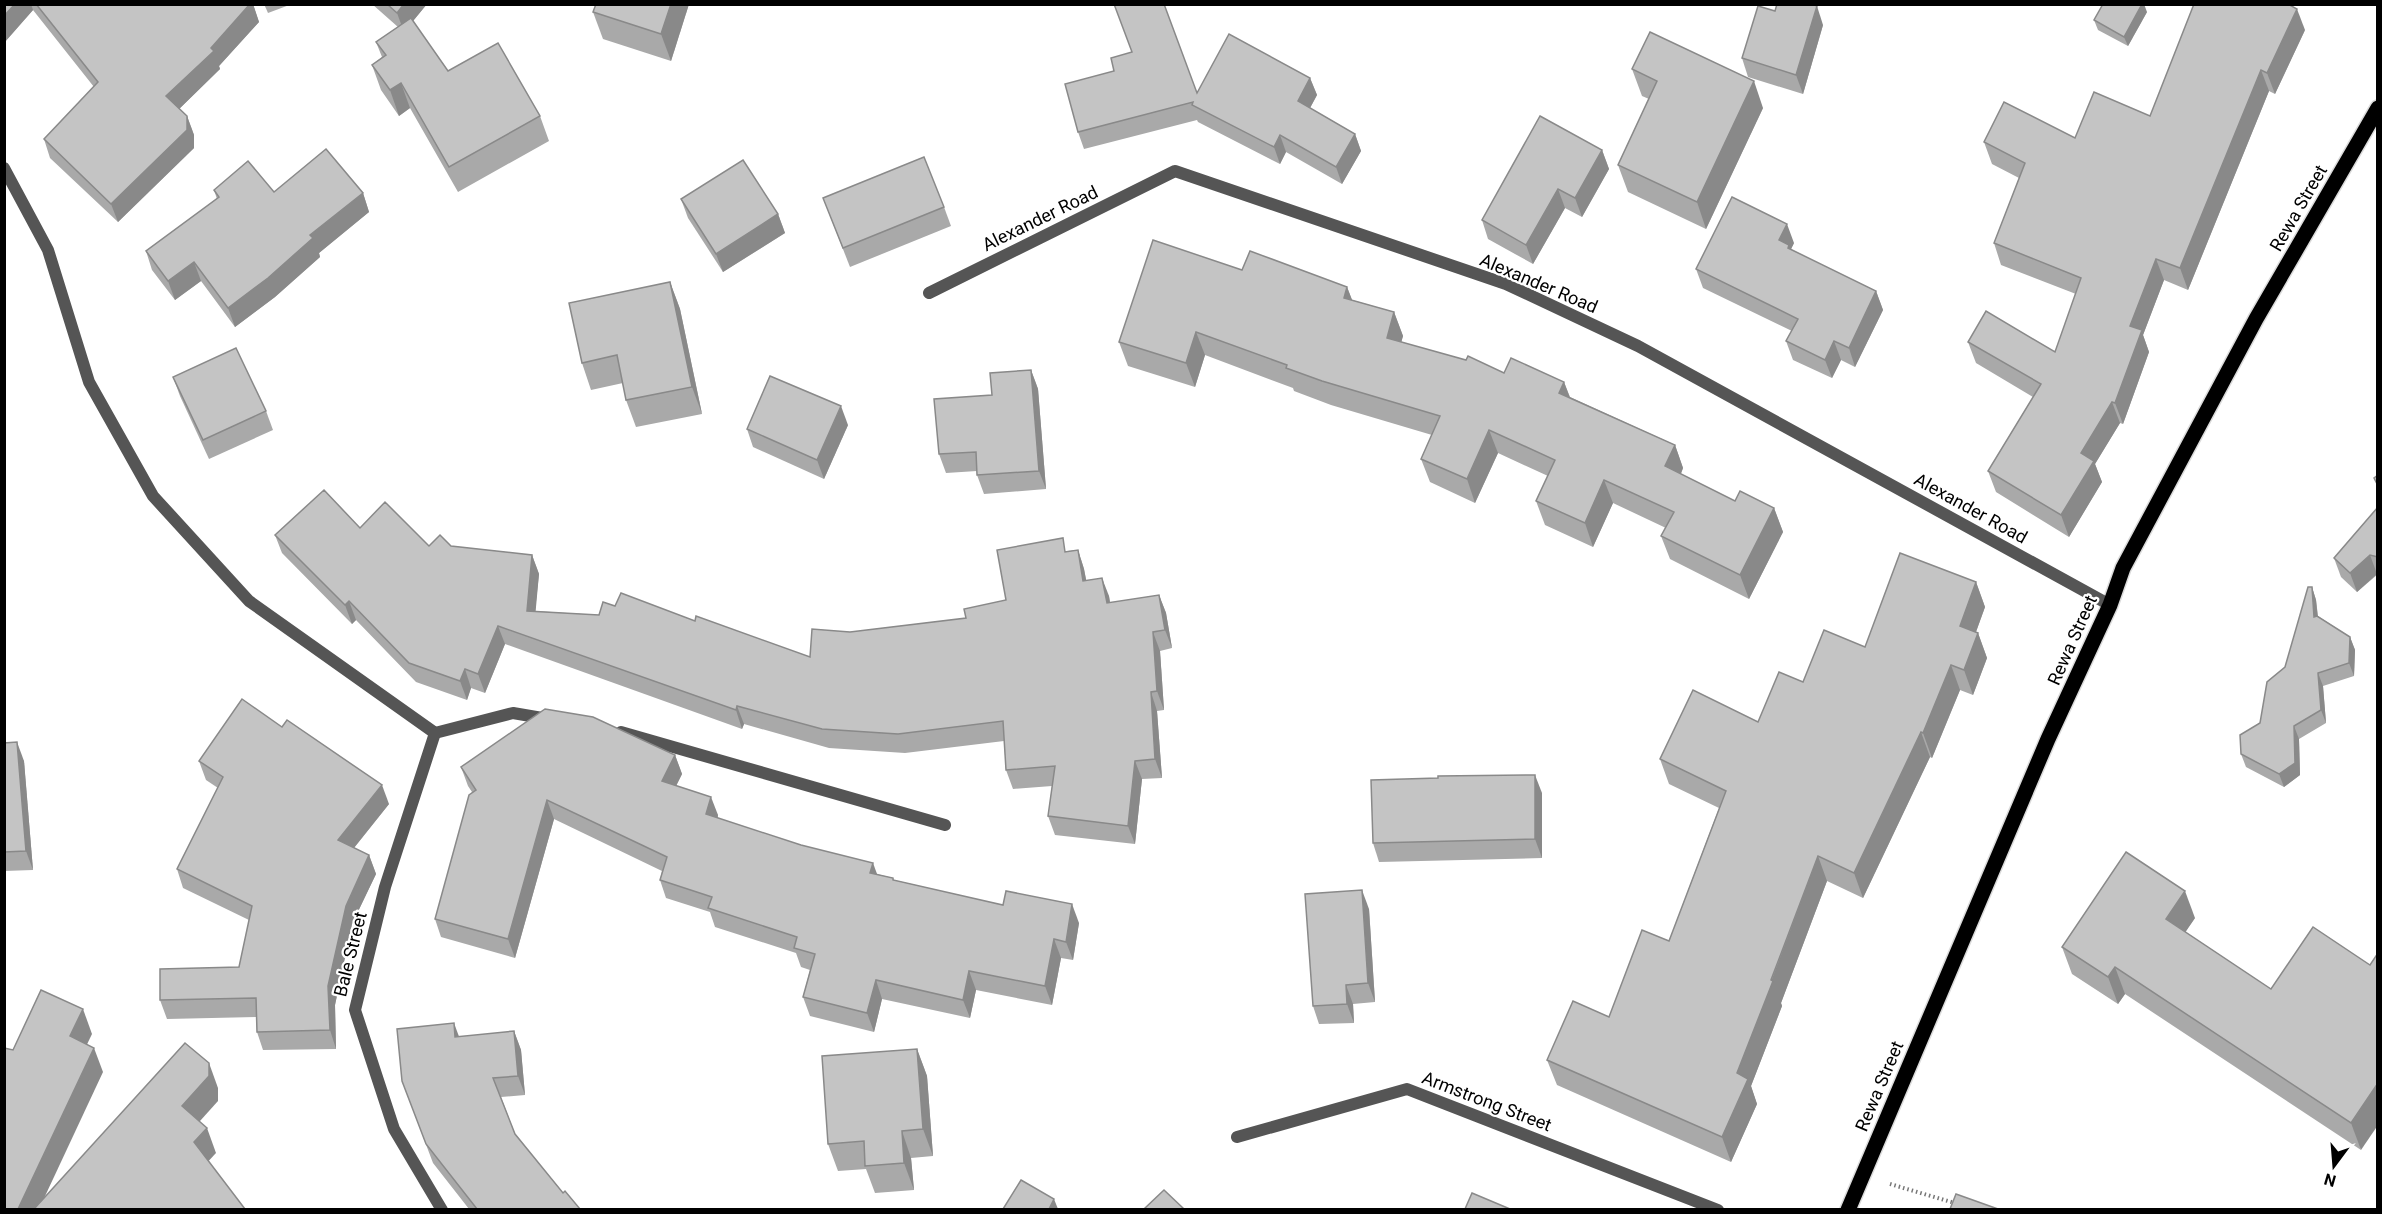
<svg xmlns="http://www.w3.org/2000/svg" width="2382" height="1214" font-family="Roboto,sans-serif">
<style>
.lines{fill:none;stroke-linecap:round;stroke-linejoin:round}
.primary-casing{stroke:#dbdbdb;stroke-width:18}
.path{stroke:#777;stroke-width:4;stroke-dasharray:1.5 3;stroke-linecap:butt}
.minor{stroke:#555;stroke-width:12}
.primary{stroke:#000;stroke-width:15}
.wall{fill:#a9a9a9}
.shaded-wall{fill:#898989}
.building{fill:#c4c4c4;stroke:#898989;stroke-width:1.5}
.labels{text-anchor:middle;dominant-baseline:central;stroke-width:4.5;stroke-linejoin:round;paint-order:stroke}
.street-label{font-size:18px;fill:#000;stroke:#fff}
</style>
<rect width="100%" height="100%" fill="#fff"/>
<g class="lines">
<!-- primary casing -->
<g class="primary-casing">
<polyline id="primary" points="1848,1210 2048,739 2110,605 2123,568 2256,319 2378,108"/>
</g>
<!-- path -->
<polyline class="path" points="1890,1184 1958,1204"/>
<!-- minor -->
<g class="minor">
<polyline points="4,168 48,250 89,382 153,496 249,601 435,733 513,713 548,719"/>
<polyline points="929,293 1175,171 1506,284 1638,346 2110,605"/>
<polyline points="621,732 945,825"/>
<polyline points="435,733 385,887 355,1010 394,1129 442,1210"/>
<polyline points="1237,1137 1407,1089 1718,1210"/>
</g>
<!-- primary -->
<use href="#primary" class="primary"/>
</g>
<!-- wall -->
<g class="wall">
<polygon points="4,4 253,4 259,22 219,66 220,69 179,109 187,116 194,135 194,148 118,222 50,158 44,139 94,87 33,10 4,43"/>
<polygon points="264,4 292,4 268,13"/>
<polygon points="372,4 427,4 413,21 448,71 540,116 549,141 458,192 410,108 399,116 381,90 372,65 382,57 376,42 398,27"/>
<polygon points="689,4 671,61 603,39 593,12"/>
<polygon points="1775,11 1823,25 1803,94 1748,77 1742,58"/>
<polygon points="2147,12 2128,46 2098,30 2094,20"/>
<polygon points="2305,30 2275,94 2269,91 2188,290 2164,280 2143,335 2149,352 2123,424 2120,423 2095,464 2102,482 2069,537 1996,492 1988,471 2033,397 1976,363 1968,342 2055,352 2076,294 2001,265 1994,243 2019,178 1992,164 1984,142 2075,138 2150,116"/>
<polygon points="1632,69 1763,108 1706,229 1628,192 1618,165 1649,99 1642,96"/>
<polygon points="1310,78 1317,95 1310,108 1355,134 1361,151 1342,184 1286,152 1280,164 1198,122 1197,120 1084,149 1078,132 1197,93"/>
<polygon points="1602,150 1609,169 1582,217 1565,208 1533,264 1488,239 1482,220"/>
<polygon points="214,190 363,193 369,212 319,253 320,257 275,297 235,327 201,281 175,300 152,270 146,251 217,199"/>
<polygon points="823,198 944,207 951,226 850,267"/>
<polygon points="681,199 778,214 785,233 723,272 688,218"/>
<polygon points="1794,243 1791,249 1791,250 1876,291 1883,310 1855,367 1841,360 1832,378 1793,360 1786,341 1792,331 1703,288 1696,269"/>
<polygon points="1242,270 1347,287 1352,300 1394,312 1403,336 1401,342 1504,373 1564,382 1570,397 1675,445 1683,468 1681,474 1735,501 1774,508 1783,532 1749,599 1670,559 1661,536 1666,528 1613,503 1593,547 1545,525 1536,501 1548,476 1498,453 1475,503 1430,482 1421,459 1432,435 1331,405 1294,391 1293,388 1205,355 1195,387 1128,366 1119,342"/>
<polygon points="670,282 680,309 702,414 636,427 626,400 623,383 591,390 582,363"/>
<polygon points="1031,370 1038,389 1046,489 984,494 977,475 977,471 946,473 939,454 992,395"/>
<polygon points="173,377 266,411 273,430 209,459 180,396"/>
<polygon points="848,425 824,479 753,447 747,429"/>
<polygon points="2378,507 2378,574 2357,592 2341,577 2334,558"/>
<polygon points="360,528 429,546 451,546 532,555 539,574 535,611 599,615 615,606 695,621 810,657 850,632 966,618 1006,600 1067,551 1078,550 1084,569 1086,580 1109,596 1110,603 1159,595 1166,613 1172,648 1160,651 1164,710 1157,711 1162,778 1142,779 1135,844 1055,835 1048,816 1052,786 1013,789 1006,770 1004,741 905,753 829,748 744,724 742,729 505,644 485,693 471,688 467,700 416,682 356,620 352,624 282,553 275,535"/>
<polygon points="1976,582 1985,607 1976,632 1978,633 1987,658 1973,695 1960,690 1932,758 1930,757 1863,898 1827,881 1781,1003 1782,1006 1751,1086 1757,1104 1731,1162 1557,1085 1547,1060 1609,1017 1669,941 1719,808 1669,784 1660,759 1758,722 1803,682"/>
<polygon points="2312,587 2316,600 2318,616 2350,637 2355,650 2354,676 2323,686 2326,723 2299,739 2300,775 2284,787 2246,767 2241,754 2260,723 2285,667"/>
<polygon points="4,743 24,761 33,870 4,871"/>
<polygon points="675,755 682,774 676,786 718,815 718,818 877,874 893,878 894,880 1079,923 1073,960 1061,958 1052,1005 976,990 970,1018 882,999 874,1032 810,1016 803,997 810,970 801,967 796,953 715,927 710,912 666,898 660,880 662,871 554,819 515,958 441,937 435,919 472,792 468,786 461,767"/>
<polygon points="199,761 389,804 354,848 369,855 376,874 352,924 335,1005 336,1049 263,1050 257,1032 256,1017 167,1019 160,1000 239,967 249,920 183,888 177,869 218,788 206,780"/>
<polygon points="1542,793 1542,858 1379,862 1373,843"/>
<polygon points="1369,909 1375,1002 1353,1004 1354,1023 1319,1024 1313,1006"/>
<polygon points="2195,918 2185,932 2271,989 2313,927 2361,1150 2125,994 2118,1004 2072,974 2062,947"/>
<polygon points="514,1031 521,1050 525,1095 501,1097 515,1134 563,1193 580,1209 469,1209 433,1163 402,1081 459,1037"/>
<polygon points="917,1049 927,1076 933,1156 911,1158 914,1190 875,1193 866,1169 838,1171 828,1144"/>
</g>
<!-- shaded-wall -->
<g class="shaded-wall">
<polygon points="15,4 31,4 33,10 4,43 4,16"/>
<polygon points="250,4 253,4 259,22 219,66 220,69 173,115 166,96 211,48"/>
<polygon points="404,4 427,4 404,32 397,13"/>
<polygon points="671,4 689,4 671,61 661,34"/>
<polygon points="2142,4 2144,4 2147,12 2128,46 2124,37"/>
<polygon points="1817,6 1823,25 1803,94 1796,75"/>
<polygon points="2297,9 2305,30 2275,94 2267,73"/>
<polygon points="2261,70 2269,91 2188,290 2180,268"/>
<polygon points="1310,78 1317,95 1304,119 1298,101"/>
<polygon points="1754,81 1763,108 1706,229 1697,202"/>
<polygon points="401,83 410,108 399,116 390,90"/>
<polygon points="187,116 194,135 194,148 118,222 111,204"/>
<polygon points="1355,134 1361,151 1342,184 1336,167"/>
<polygon points="1280,135 1286,152 1280,164 1274,147"/>
<polygon points="1602,150 1609,169 1582,217 1575,198"/>
<polygon points="1558,189 1565,208 1533,264 1526,245"/>
<polygon points="363,193 369,212 319,253 320,257 275,297 235,327 228,308 310,235"/>
<polygon points="778,214 785,233 723,272 716,254"/>
<polygon points="1787,224 1794,243 1791,249 1796,264 1779,240"/>
<polygon points="2156,259 2164,280 2143,335 2149,352 2123,424 2115,403 2130,326"/>
<polygon points="194,262 201,281 175,300 168,281"/>
<polygon points="670,282 680,309 702,414 692,387"/>
<polygon points="1347,287 1356,310 1344,298"/>
<polygon points="1876,291 1883,310 1855,367 1849,348"/>
<polygon points="1394,312 1403,336 1396,362 1387,338"/>
<polygon points="1196,332 1205,355 1195,387 1186,363"/>
<polygon points="1834,341 1841,360 1832,378 1825,360"/>
<polygon points="1031,370 1038,389 1046,489 1039,471"/>
<polygon points="1564,382 1573,406 1559,393"/>
<polygon points="2112,402 2120,423 2095,464 2102,482 2069,537 2061,515 2081,453"/>
<polygon points="841,406 848,425 824,479 817,460"/>
<polygon points="1489,430 1498,453 1475,503 1467,479"/>
<polygon points="1675,445 1683,468 1674,490 1665,466"/>
<polygon points="1604,480 1613,503 1593,547 1585,523"/>
<polygon points="1774,508 1783,532 1749,599 1740,575"/>
<polygon points="1078,550 1084,569 1090,600 1083,581"/>
<polygon points="532,555 539,574 534,629 527,611"/>
<polygon points="2370,555 2377,574 2357,592 2350,573"/>
<polygon points="1102,578 1109,596 1113,622 1107,603"/>
<polygon points="1976,582 1985,607 1969,651 1960,626"/>
<polygon points="2312,587 2316,600 2319,630 2314,617"/>
<polygon points="1159,595 1166,613 1172,648 1165,630"/>
<polygon points="349,601 356,620 352,624 345,605"/>
<polygon points="498,626 505,644 485,693 478,674"/>
<polygon points="1153,632 1160,651 1164,710 1157,691"/>
<polygon points="1978,633 1987,658 1973,695 1964,670"/>
<polygon points="2350,637 2355,650 2354,676 2349,663"/>
<polygon points="1951,665 1960,690 1932,758 1923,733"/>
<polygon points="465,669 471,688 467,700 460,681"/>
<polygon points="2318,673 2323,686 2326,723 2321,710"/>
<polygon points="1151,692 1157,711 1162,778 1155,759"/>
<polygon points="737,706 744,724 742,729 736,710"/>
<polygon points="2294,726 2299,739 2300,775 2284,787 2279,774"/>
<polygon points="1921,732 1930,757 1863,898 1854,873"/>
<polygon points="17,742 24,761 33,870 26,851"/>
<polygon points="675,755 682,774 669,800 662,781"/>
<polygon points="1135,761 1142,779 1135,844 1128,826"/>
<polygon points="1535,775 1542,793 1542,858 1535,839"/>
<polygon points="382,785 389,804 345,859 338,840"/>
<polygon points="711,797 718,815 713,833 706,814"/>
<polygon points="547,800 554,819 515,958 508,939"/>
<polygon points="369,855 376,874 352,924 335,1005 336,1049 330,1030 328,986 346,906"/>
<polygon points="1818,856 1827,881 1781,1003 1782,1006 1751,1086 1757,1104 1731,1162 1722,1137 1737,1073"/>
<polygon points="873,863 880,882 870,873"/>
<polygon points="1362,890 1369,909 1375,1002 1368,983"/>
<polygon points="2185,891 2195,918 2176,946 2166,919"/>
<polygon points="1072,904 1079,923 1073,960 1066,942"/>
<polygon points="1054,939 1061,958 1052,1005 1045,986"/>
<polygon points="2115,967 2125,994 2118,1004 2108,977"/>
<polygon points="969,971 976,990 970,1018 963,1000"/>
<polygon points="876,980 882,999 874,1032 867,1013"/>
<polygon points="1346,985 1353,1004 1354,1023 1347,1004"/>
<polygon points="83,1009 92,1034 79,1061 70,1036"/>
<polygon points="454,1023 461,1042 455,1037"/>
<polygon points="514,1031 521,1050 525,1095 518,1076"/>
<polygon points="94,1048 103,1072 39,1209 18,1209"/>
<polygon points="917,1049 927,1076 933,1156 923,1129"/>
<polygon points="209,1063 218,1088 218,1101 191,1131 182,1106"/>
<polygon points="2378,1083 2378,1125 2361,1150 2351,1123"/>
<polygon points="207,1128 216,1153 203,1167 194,1142"/>
<polygon points="902,1131 911,1158 914,1190 904,1163"/>
<polygon points="1054,1199 1058,1209 1049,1209"/>
</g>
<!-- building -->
<g class="building">
<polygon points="4,4 15,4 4,16"/>
<polygon points="36,4 250,4 211,48 214,51 166,96 187,116 187,130 111,204 44,139 98,82"/>
<polygon points="387,4 404,4 397,13"/>
<polygon points="596,4 671,4 661,34 593,12"/>
<polygon points="1114,4 1164,4 1197,93 1229,34 1310,78 1298,101 1355,134 1336,167 1280,135 1274,147 1192,105 1193,102 1078,132 1065,84 1114,71 1111,58 1132,52"/>
<polygon points="1777,4 1812,4 1817,6 1796,75 1742,58 1758,6 1775,11"/>
<polygon points="2103,4 2142,4 2124,37 2094,20"/>
<polygon points="2194,4 2288,4 2297,9 2267,73 2261,70 2180,268 2156,259 2130,326 2142,330 2115,403 2112,402 2081,453 2094,461 2061,515 1988,471 2041,384 1968,342 1986,311 2055,352 2081,278 1994,243 2025,163 1984,142 2004,102 2075,138 2094,92 2150,116"/>
<polygon points="411,18 448,71 498,43 540,116 449,167 401,83 390,90 372,65 386,55 376,42"/>
<polygon points="1650,32 1754,81 1697,202 1618,165 1657,81 1632,69"/>
<polygon points="1540,116 1602,150 1575,198 1558,189 1526,245 1482,220"/>
<polygon points="326,149 363,193 310,235 313,238 268,278 228,308 194,262 168,281 146,251 219,197 214,190 248,161 274,192"/>
<polygon points="924,157 944,207 843,248 823,198"/>
<polygon points="743,160 778,214 716,254 681,199"/>
<polygon points="1732,197 1787,224 1779,240 1789,245 1788,248 1876,291 1849,348 1834,341 1825,360 1786,341 1798,319 1696,269"/>
<polygon points="1153,240 1242,270 1250,251 1347,287 1344,298 1394,312 1387,338 1466,360 1468,356 1504,373 1511,358 1564,382 1559,393 1675,445 1665,466 1735,501 1740,491 1774,508 1740,575 1661,536 1674,512 1604,480 1585,523 1536,501 1555,460 1489,430 1467,479 1421,459 1440,416 1322,381 1286,368 1287,365 1196,332 1186,363 1119,342"/>
<polygon points="670,282 692,387 626,400 617,355 582,363 569,303"/>
<polygon points="236,348 266,411 203,440 173,377"/>
<polygon points="1031,370 1039,471 977,475 976,452 939,454 934,399 992,395 990,373"/>
<polygon points="770,376 841,406 817,460 747,429"/>
<polygon points="2378,475 2378,486 2374,478"/>
<polygon points="324,490 360,528 385,502 429,546 440,535 451,546 532,555 527,611 599,615 603,602 615,606 621,593 695,621 696,616 810,657 812,629 850,632 966,618 964,609 1006,600 997,550 1063,538 1065,552 1078,550 1083,581 1102,578 1107,603 1159,595 1165,630 1153,632 1157,691 1151,692 1155,759 1135,761 1128,826 1048,816 1055,766 1006,770 1003,721 898,734 822,729 737,706 736,710 498,626 478,674 465,669 460,681 409,663 349,601 345,605 275,535"/>
<polygon points="2378,507 2378,557 2370,555 2350,573 2334,558"/>
<polygon points="1900,553 1976,582 1960,626 1978,633 1964,670 1951,665 1923,733 1921,732 1854,873 1818,856 1771,980 1773,981 1737,1073 1748,1079 1722,1137 1547,1060 1573,1001 1609,1017 1642,930 1669,941 1726,791 1660,759 1693,690 1758,722 1779,672 1803,682 1824,630 1865,647"/>
<polygon points="2308,587 2312,587 2314,617 2317,616 2350,637 2349,663 2318,673 2321,710 2294,726 2295,763 2279,774 2241,754 2240,735 2260,723 2267,682 2285,667"/>
<polygon points="242,699 282,727 287,720 382,785 338,840 369,855 346,906 328,986 330,1030 257,1032 256,998 160,1000 160,969 239,967 252,906 177,869 223,777 199,761"/>
<polygon points="545,709 593,717 675,755 662,781 711,797 706,814 801,845 873,863 870,873 893,878 893,880 1003,905 1006,891 1072,904 1066,942 1054,939 1045,986 969,971 963,1000 876,980 867,1013 803,997 815,954 794,948 797,937 708,908 712,897 660,880 667,857 547,800 508,939 435,919 469,795 476,790 461,767"/>
<polygon points="17,742 26,851 4,852 4,743"/>
<polygon points="1535,775 1535,839 1373,843 1371,780 1438,778 1438,776"/>
<polygon points="2126,852 2185,891 2166,919 2271,989 2313,927 2370,965 2378,953 2378,1083 2351,1123 2115,967 2108,977 2062,947"/>
<polygon points="1362,890 1368,983 1346,985 1347,1004 1313,1006 1305,894"/>
<polygon points="41,990 83,1009 70,1036 94,1048 18,1209 4,1209 4,1048 13,1050"/>
<polygon points="454,1023 455,1037 514,1031 518,1076 493,1078 515,1134 563,1193 565,1191 580,1209 477,1209 426,1144 402,1081 397,1029"/>
<polygon points="185,1043 209,1063 209,1076 182,1106 207,1128 194,1142 245,1209 34,1209"/>
<polygon points="917,1049 923,1129 902,1131 904,1163 865,1166 864,1141 828,1144 822,1056"/>
<polygon points="1021,1180 1054,1199 1049,1209 1003,1209"/>
<polygon points="1164,1190 1184,1209 1144,1209"/>
<polygon points="1472,1193 1510,1209 1465,1209"/>
<polygon points="1956,1194 1998,1209 1950,1209"/>
</g>
<g class="labels">
<!-- street labels -->
<g class="street-label">
<text transform="translate(2298 208) rotate(-60)">Rewa Street</text>
<text transform="translate(1040 218) rotate(-26)">Alexander Road</text>
<text transform="translate(1539 283) rotate(23)">Alexander Road</text>
<text transform="translate(1971 508) rotate(29)">Alexander Road</text>
<text transform="translate(2072 640) rotate(-66)">Rewa Street</text>
<text transform="translate(350 954) rotate(-76)">Bale Street</text>
<text transform="translate(1879 1086) rotate(-67)">Rewa Street</text>
<text transform="translate(1487 1101) rotate(21)">Armstrong Street</text>
</g>
</g>
<!-- border -->
<rect width="2382" height="1214" fill="none" stroke="#000000" stroke-width="12"/>
<!-- north arrow -->
<g transform="translate(2334 1166) rotate(196)" stroke="#ffffff" stroke-width="4.5" paint-order="stroke">
<path d="M0-4.5L10 22L0 15L-10 22Z" fill="#000000"/>
<text y="-9" font-size="16" font-weight="bold" text-anchor="middle" fill="#000000">N</text>
</g>
</svg>
